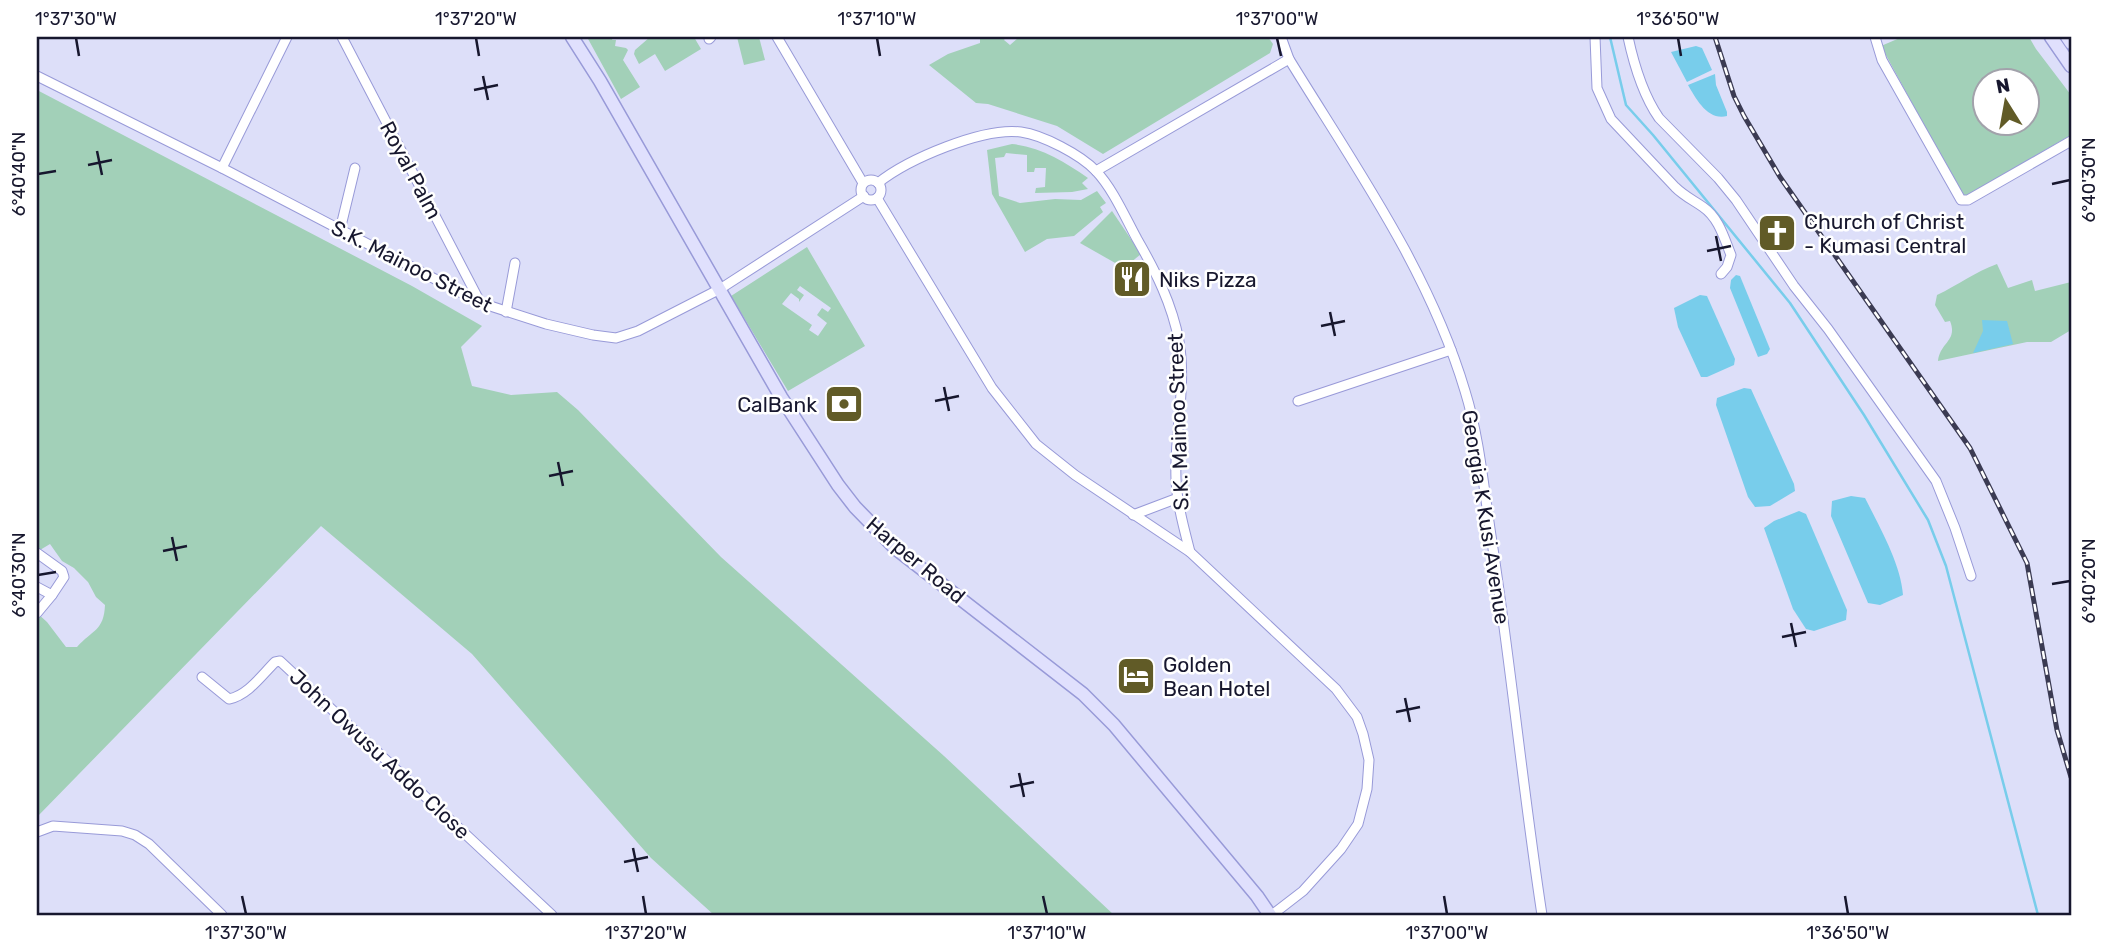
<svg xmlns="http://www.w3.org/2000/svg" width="2108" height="952" font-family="Rubik,sans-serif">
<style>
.green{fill:#a2d0b8;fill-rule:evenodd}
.water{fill:#78cdeb}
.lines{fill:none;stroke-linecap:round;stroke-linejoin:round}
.stream{stroke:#78cdeb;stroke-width:2.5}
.minor-casing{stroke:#989ad8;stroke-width:11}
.secondary-casing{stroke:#989ad8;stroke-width:15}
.minor{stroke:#fff;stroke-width:9}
.secondary{stroke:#e0e0fd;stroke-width:12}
.rail-casing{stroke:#3b3b53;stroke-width:5}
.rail{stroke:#fff;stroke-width:2.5;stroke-dasharray:8;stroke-linecap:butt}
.ticks{fill:none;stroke:#17172e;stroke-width:2.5}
.labels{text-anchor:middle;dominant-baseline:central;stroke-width:5;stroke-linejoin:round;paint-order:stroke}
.street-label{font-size:21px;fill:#17172e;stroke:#fff}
.poi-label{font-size:21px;fill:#17172e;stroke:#fff;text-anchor:start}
.neatline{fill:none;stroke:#17172e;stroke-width:2.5}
.ticks-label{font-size:18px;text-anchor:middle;fill:#17172e}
</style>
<rect width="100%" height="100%" fill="#dddff9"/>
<!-- green -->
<g class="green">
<polygon points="587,37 613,37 612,40 616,40 615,46 626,48 628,50 623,60 640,87 621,99"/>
<polygon points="650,37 694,37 701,49 665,71 655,54 639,64 634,54 635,50"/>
<polygon points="737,37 759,37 765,60 744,65"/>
<polygon points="980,37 1006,37 1004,40 1010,45 1019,37 1268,37 1273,44 1270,53 1103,154 1057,126 988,104 976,103 929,65 948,54 980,43"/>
<path d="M1902,37H2029L2036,49L2071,95V135L1966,196L1962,195L1881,46ZM1986,80H2028V122H1986Z"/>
<path d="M37,90L412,286L482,326L461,347L472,386L511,395L557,392L578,410L721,557L944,756L1114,915H714L651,858L472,654L321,526L37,817V613L47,622L66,647H77C92,630 104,631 105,605L96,597L88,582L74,568L62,561L50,544L40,550L37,549Z"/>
<path d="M1012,144C1041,147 1065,162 1088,178L1082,183L1088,189L1072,192L1035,193L1036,188L1045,187L1046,168H1035L1034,172H1027V155L1006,153L1004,157L995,158L999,196L1020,203L1055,199L1081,200L1097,191L1106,203L1100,207L1103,212L1074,236L1047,239L1025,252L992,194L987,150Z"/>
<polygon points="1112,211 1141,254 1124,268 1080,243"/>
<path d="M807,247L865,346L788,391L731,296ZM800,286L831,308L828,312L822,308L817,315L827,323L818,336L809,330L812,325L782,304L791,293L799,299V302L804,295L797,290Z"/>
<path d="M1997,264L2008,288L2032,280L2035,291L2071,282V330L2051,342H2027L1938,361C1940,342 1958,341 1950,321L1945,322L1935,305L1937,295C1958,285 1975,272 1997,264Z"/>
</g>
<!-- water -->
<g class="water">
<polygon points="1696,46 1702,48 1712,70 1687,82 1671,52"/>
<path d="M1715,74L1716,85L1727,112V116C1708,121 1696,99 1688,85Z"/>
<polygon points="1736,275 1740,276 1770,349 1767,354 1758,357 1730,288 1731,280"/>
<polygon points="1700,295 1707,296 1735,359 1734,365 1707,377 1701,377 1678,327 1674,308"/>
<polygon points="1982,320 2007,321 2013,344 1973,353 1983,331"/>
<polygon points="1744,388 1751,389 1794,484 1795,491 1770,506 1755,507 1748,497 1716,405 1717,398"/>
<path d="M1851,496L1865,498C1879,526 1901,564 1903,595L1880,605L1868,603L1831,516L1832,501Z"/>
<polygon points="1799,511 1806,514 1847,610 1846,620 1814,631 1806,629 1793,609 1764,528 1774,521"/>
</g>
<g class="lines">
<!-- stream -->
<polyline class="stream" points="1610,37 1626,105 1653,135 1790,303 1864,415 1928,520 1946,566 2038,915"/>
<!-- minor casing -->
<g class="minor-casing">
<g id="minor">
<polyline points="342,37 480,302"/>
<polyline points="777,37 863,183"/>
<path d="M1281,37L1289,59C1354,165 1429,270 1465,391C1480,439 1484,492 1492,542C1511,666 1523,791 1542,915"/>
<path d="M1595,37L1597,88L1611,119L1675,187C1684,196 1693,200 1703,207C1719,218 1724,238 1731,255L1727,267L1721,274"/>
<path d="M1628,37C1634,65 1643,95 1659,118L1718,178L1736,200L1794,286L1828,329L1936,481L1955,528L1971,576"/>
<polyline points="1875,37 1882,60 1961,200 1968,200 2071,141"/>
<polyline points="709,39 711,37"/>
<polyline points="37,76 222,168 481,303 546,324 593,335 616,338 638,331 720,289 864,196"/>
<polyline points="222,168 287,37"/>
<polyline points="1096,171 1289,59"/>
<circle cx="871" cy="190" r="10"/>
<path d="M878,183C908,159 983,127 1021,132C1043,135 1081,155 1096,171C1113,189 1125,217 1137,239C1156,272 1172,304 1179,341C1187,387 1174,434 1176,479C1177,504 1184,528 1190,552"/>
<polyline points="877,198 992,388 1036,444 1075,475 1190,552 1336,689 1357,717 1363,734 1369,760 1367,789 1358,824 1341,849 1303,891 1272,915"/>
<polyline points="340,230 355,168"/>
<polyline points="506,312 515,263"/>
<polyline points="1298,401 1451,350"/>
<polyline points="1133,515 1178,498"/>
<polyline points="37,553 62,571 64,577 52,595 37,613"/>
<polyline points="37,587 52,595"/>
<path d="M202,677L229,699C248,695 261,676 275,662L280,661L552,915"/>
<polyline points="37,832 53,826 122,831 135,835 149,844 222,915"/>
</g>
</g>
<!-- secondary casing -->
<g class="secondary-casing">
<g id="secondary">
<polyline points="572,37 600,81 781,397 838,485 855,507 895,548 1083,694 1114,725 1257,896 1270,915"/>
<polyline points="2051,37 2071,66"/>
<polyline points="2067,37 2071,43"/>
</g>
</g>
<!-- minor -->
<use href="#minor" class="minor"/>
<!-- secondary -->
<use href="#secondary" class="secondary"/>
<!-- rail casing -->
<g class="rail-casing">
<polyline id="rail" points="1715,37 1734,96 1744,116 1780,177 1970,448 2027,563 2057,730 2071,777"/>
</g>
<!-- rail -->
<use href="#rail" class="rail"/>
</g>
<!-- ticks -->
<path class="ticks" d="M76,38L79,56M476,38L479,56M877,38L880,56M1277,38L1281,56M1678,38L1681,56M483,76L488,100M474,90L498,85M97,151L102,175M88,165L112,160M38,174L56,171M2052,184L2070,180M1716,236L1721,261M1707,251L1731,246M1330,312L1335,336M1321,326L1345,321M944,387L949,411M935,401L959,396M558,462L563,486M549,476L573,471M172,537L177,561M163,551L187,546M38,575L56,572M2052,584L2070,581M1791,623L1796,647M1782,637L1806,632M1405,698L1410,722M1396,712L1420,707M1019,773L1024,797M1010,787L1034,782M633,848L638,872M624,862L648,857M242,896L246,914M643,896L646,914M1043,896L1047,914M1444,896L1447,914M1845,896L1848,914"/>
<!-- icons -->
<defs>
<g id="church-square" transform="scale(2.0125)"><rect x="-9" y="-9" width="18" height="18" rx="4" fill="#615b27" stroke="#fff"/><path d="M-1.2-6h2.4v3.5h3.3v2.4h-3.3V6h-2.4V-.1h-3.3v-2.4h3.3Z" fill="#fff"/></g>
<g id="restaurant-square" transform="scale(2.0125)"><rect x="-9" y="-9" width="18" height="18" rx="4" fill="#615b27" stroke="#fff"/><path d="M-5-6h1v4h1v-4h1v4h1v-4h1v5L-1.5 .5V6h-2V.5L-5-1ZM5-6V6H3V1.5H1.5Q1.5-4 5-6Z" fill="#fff"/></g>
<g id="bank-square" transform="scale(2.0125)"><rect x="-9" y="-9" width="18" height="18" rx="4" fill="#615b27" stroke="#fff"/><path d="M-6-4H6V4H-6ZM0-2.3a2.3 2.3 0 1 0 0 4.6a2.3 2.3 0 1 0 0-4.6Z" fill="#fff"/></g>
<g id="hotel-square" transform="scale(2.0125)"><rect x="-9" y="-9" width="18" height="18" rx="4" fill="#615b27" stroke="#fff"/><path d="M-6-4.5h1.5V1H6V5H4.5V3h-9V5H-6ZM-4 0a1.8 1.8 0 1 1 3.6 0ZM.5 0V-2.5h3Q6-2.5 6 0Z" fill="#fff"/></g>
</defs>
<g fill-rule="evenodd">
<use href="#church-square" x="1777" y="233"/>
<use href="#restaurant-square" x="1132" y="279"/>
<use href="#bank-square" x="844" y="404"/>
<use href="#hotel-square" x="1136" y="676"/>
</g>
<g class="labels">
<!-- street labels -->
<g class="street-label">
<text transform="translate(411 170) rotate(62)">Royal Palm</text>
<text transform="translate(412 266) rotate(27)">S.K. Mainoo Street</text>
<text transform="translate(1178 422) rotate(-92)">S.K. Mainoo Street</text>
<text transform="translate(1486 517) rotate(81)">Georgia K Kusi Avenue</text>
<text transform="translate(916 560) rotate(40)">Harper Road</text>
<text transform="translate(380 754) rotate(43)">John Owusu Addo Close</text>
</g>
<!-- poi labels -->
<g class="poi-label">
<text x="1804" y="221">Church of Christ<tspan x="1804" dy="24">- Kumasi Central</tspan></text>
<text x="1159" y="279">Niks Pizza</text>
<text x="817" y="404" text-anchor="end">CalBank</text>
<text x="1163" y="664">Golden<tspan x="1163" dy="24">Bean Hotel</tspan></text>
</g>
</g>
<!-- border -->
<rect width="2108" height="952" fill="none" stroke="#ffffff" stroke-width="77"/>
<!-- north arrow -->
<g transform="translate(2006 102) rotate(349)"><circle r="33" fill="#ffffff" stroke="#a2a2ab" stroke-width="2"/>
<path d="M0-5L12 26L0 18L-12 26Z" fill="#615b27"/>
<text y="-10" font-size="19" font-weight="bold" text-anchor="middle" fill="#17172e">N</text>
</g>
<rect x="38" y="38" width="2032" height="876" class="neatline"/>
<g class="ticks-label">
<text x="76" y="25">1°37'30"W</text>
<text x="476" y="25">1°37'20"W</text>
<text x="877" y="25">1°37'10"W</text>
<text x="1277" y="25">1°37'00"W</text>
<text x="1678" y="25">1°36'50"W</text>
<text transform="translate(19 174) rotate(-90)" y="6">6°40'40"N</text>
<text transform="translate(2089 180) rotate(-90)" y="6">6°40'30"N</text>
<text transform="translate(19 575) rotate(-90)" y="6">6°40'30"N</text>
<text transform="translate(2089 581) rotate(-90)" y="6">6°40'20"N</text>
<text x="246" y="939">1°37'30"W</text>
<text x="646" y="939">1°37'20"W</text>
<text x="1047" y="939">1°37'10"W</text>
<text x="1447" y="939">1°37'00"W</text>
<text x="1848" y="939">1°36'50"W</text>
</g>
</svg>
